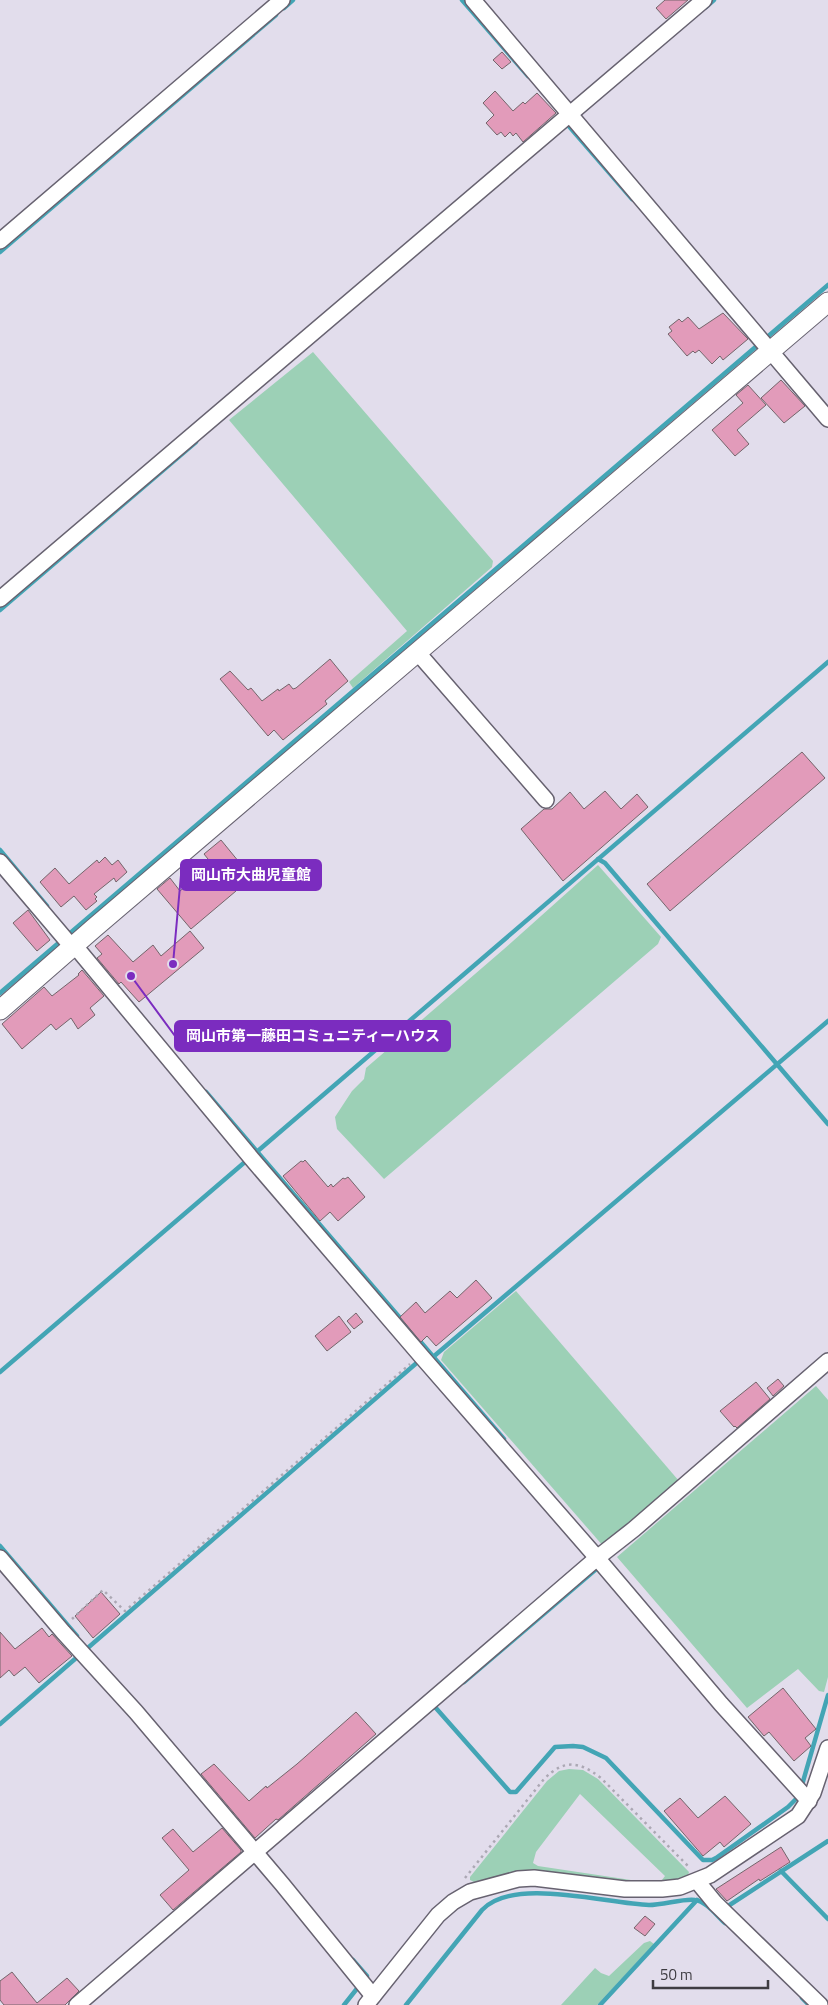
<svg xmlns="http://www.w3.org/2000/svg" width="828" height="2005" font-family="'Titillium Web','Noto Sans JP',sans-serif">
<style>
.green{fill:#9cd0b6;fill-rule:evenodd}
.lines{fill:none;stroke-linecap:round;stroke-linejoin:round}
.stream{stroke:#43a5b5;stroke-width:4.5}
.building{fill:#e29bba;stroke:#74656b}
.minor-casing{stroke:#676270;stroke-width:18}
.tertiary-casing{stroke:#676270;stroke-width:21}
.path{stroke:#aca8b4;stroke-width:2.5;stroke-dasharray:2.5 4;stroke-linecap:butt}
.minor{stroke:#fff;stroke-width:15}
.tertiary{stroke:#fff;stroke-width:19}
.leader{fill:none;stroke:#7b2cbf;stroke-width:2}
.callout-dot{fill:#7b2cbf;stroke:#e2ddec;stroke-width:2}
.callout{fill:#7b2cbf;stroke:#7b2cbf;stroke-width:2}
.callout-label{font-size:15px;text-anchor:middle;font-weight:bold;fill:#fff}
</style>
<rect width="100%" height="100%" fill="#e2ddec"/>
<!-- green -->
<g class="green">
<polygon points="313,352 493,561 492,567 353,688 349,682 407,631 229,420"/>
<polygon points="598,865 661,937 658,944 384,1179 337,1129 335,1117 352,1091 364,1079 366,1068 504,949"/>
<polygon points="516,1291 679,1481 604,1547 441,1360 444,1352"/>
<polygon points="816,1386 828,1400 828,1677 824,1692 819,1691 798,1669 747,1708 617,1557"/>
<path d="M569,1769L583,1770L598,1779L689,1872L688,1876L680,1880L639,1883L544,1871L513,1872L474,1882L470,1880V1877L547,1781L559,1771ZM580,1794L665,1876L662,1880H631L538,1866L533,1863L536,1852Z"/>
<polygon points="650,1941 654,1944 597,2005 561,2005 595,1968 601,1973 609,1976 644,1943"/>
</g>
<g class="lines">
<!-- stream -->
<g class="stream">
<polyline points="462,0 528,76"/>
<polyline points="706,7 714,0"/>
<polyline points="284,8 293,0"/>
<polyline points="567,124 632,199"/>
<polyline points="0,252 276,15"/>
<polyline points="0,610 196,442"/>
<polyline points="0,850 47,906"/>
<polyline points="598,859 605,863 828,1124"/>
<polyline points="0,993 828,285"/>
<polyline points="206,1092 504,1439"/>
<polyline points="433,1357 828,1021"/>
<polyline points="0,1372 828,662"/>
<polyline points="0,1546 77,1636"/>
<polyline points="464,1682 601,1565"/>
<polyline points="435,1707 510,1792 516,1792 555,1747 573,1746 583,1747 606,1758 703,1860 712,1860 716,1858 788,1807 796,1799"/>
<polyline points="0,1724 420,1360"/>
<polyline points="802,1785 828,1695"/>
<polyline points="781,1871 828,1919"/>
<polyline points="725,1908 828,1841"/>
<polyline points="802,1998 809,2005"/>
<polyline points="344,2005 367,1976 353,1960"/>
<path d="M406,2005L482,1910C514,1876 607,1904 649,1905C663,1905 685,1898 695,1900C706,1901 717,1916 725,1923"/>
<polyline points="600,2005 697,1900"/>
</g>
</g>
<!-- building -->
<g class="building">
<polygon points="665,0 688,0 666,19 656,8"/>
<polygon points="502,52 511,62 502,69 493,60"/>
<polygon points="495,91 513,111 523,102 525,104 537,93 556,113 523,142 516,133 513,136 510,132 505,137 501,132 497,135 486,123 494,115 483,103"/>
<polygon points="723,313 748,339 723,360 720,356 712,364 699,350 695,353 693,351 687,356 668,334 672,331 669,327 679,319 682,322 688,317 699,329"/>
<polygon points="781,380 805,406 784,423 761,398"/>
<polygon points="748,385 766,405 737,430 749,444 735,456 712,430 743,403 736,395"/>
<polygon points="330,659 348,681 325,701 327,704 283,740 274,730 268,736 220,679 230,671 248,690 251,688 262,701 278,689 279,691 289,684 293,689 296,688"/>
<polygon points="802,752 825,778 670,911 647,884"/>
<polygon points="605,791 621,809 637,794 648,807 563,881 521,829 544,809 552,809 570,792 584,809"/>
<polygon points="221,840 239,862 223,875 236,891 191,929 157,889 170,878 180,891 212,864 204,854"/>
<polygon points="105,857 112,865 118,860 127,872 116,882 114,878 94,894 97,897 95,899 97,901 86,910 74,896 61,907 40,882 55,868 69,884 97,860 99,863"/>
<polygon points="28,910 50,940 37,951 13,923"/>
<polygon points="190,931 204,948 139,1002 121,982 119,984 97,958 102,954 95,946 108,935 133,962 153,945 161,956"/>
<polygon points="82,970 104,996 90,1008 95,1015 78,1029 71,1018 56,1030 51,1024 22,1049 2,1024 44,987 52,996 79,975 78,974"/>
<polygon points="305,1160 328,1187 331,1184 333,1187 343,1178 345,1179 348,1177 365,1197 338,1221 330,1212 320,1221 283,1176 301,1161 303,1162"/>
<polygon points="476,1280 492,1298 436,1346 427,1336 421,1342 400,1317 416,1302 425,1313 450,1291 457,1298"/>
<polygon points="356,1313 363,1322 354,1329 347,1321"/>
<polygon points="339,1316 351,1332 327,1351 315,1336"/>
<polygon points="778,1379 784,1386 773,1396 767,1388"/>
<polygon points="756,1382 770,1399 737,1428 735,1426 734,1427 720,1411"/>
<polygon points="101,1592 120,1614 93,1638 75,1616"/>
<polygon points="42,1628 49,1637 52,1634 72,1656 39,1683 25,1667 14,1676 9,1670 0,1678 0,1632 15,1649"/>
<polygon points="783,1688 816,1729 805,1738 811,1746 794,1761 769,1732 764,1736 748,1717"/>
<polygon points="356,1712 376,1734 278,1820 276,1819 255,1838 201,1774 214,1764 249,1801 266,1786 267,1788 297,1764"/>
<polygon points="725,1796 751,1824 724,1847 720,1842 703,1856 664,1811 680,1798 698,1818"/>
<polygon points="222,1828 241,1850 241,1852 173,1910 160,1895 189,1870 162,1838 173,1829 193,1852"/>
<polygon points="781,1847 790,1862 760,1881 759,1879 727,1901 716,1889"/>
<polygon points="645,1916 655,1924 645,1936 634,1928"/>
<polygon points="12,1972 37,2003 67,1978 79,1991 65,2005 4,2005 0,2000 0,1981"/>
</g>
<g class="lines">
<!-- minor casing -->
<g class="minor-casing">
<g id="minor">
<polyline points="473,0 828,419"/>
<polyline points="0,241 282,0"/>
<polyline points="0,599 704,0"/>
<polyline points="418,653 546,800"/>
<polyline points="0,862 67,941 80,952 252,1159 422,1357 592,1552 721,1704 809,1801"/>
<polyline points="0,1558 63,1632 136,1712 282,1884 373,1996"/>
<polyline points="697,1881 715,1903 820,2005"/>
<polyline points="77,2005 597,1558 634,1529 828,1361"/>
<polyline points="366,2005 438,1915 453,1902 470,1892 518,1879 534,1878 625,1889 662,1889 680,1887 710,1875 798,1816 813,1793 828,1748"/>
</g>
</g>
<!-- tertiary casing -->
<g class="tertiary-casing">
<polyline id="tertiary" points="0,1010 94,928 828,302"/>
</g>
<!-- path -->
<g class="path">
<polyline points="72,1619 103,1590 125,1611 410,1364"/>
<path d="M465,1878L544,1779C564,1759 579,1761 601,1778L689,1867"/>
</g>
<!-- minor -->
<use href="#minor" class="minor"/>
<!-- tertiary -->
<use href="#tertiary" class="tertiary"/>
</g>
<!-- callouts -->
<path class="leader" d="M173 964L181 875M131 976L175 1036"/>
<g class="callout-dot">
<circle cx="173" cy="964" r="5"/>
<circle cx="131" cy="976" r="5"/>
</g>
<g class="callout">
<rect x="181" y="860" width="140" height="30" rx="5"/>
<rect x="175" y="1021" width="275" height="30" rx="5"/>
</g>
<g class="callout-label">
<text x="251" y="880">岡山市大曲児童館</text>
<text x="313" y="1041">岡山市第一藤田コミュニティーハウス</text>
</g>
<!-- scale -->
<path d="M653 1980v8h115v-8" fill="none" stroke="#3e3c42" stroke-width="2.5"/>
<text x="660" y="1980" font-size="15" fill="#3e3c42" stroke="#e2ddec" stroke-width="4" paint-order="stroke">50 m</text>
</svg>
